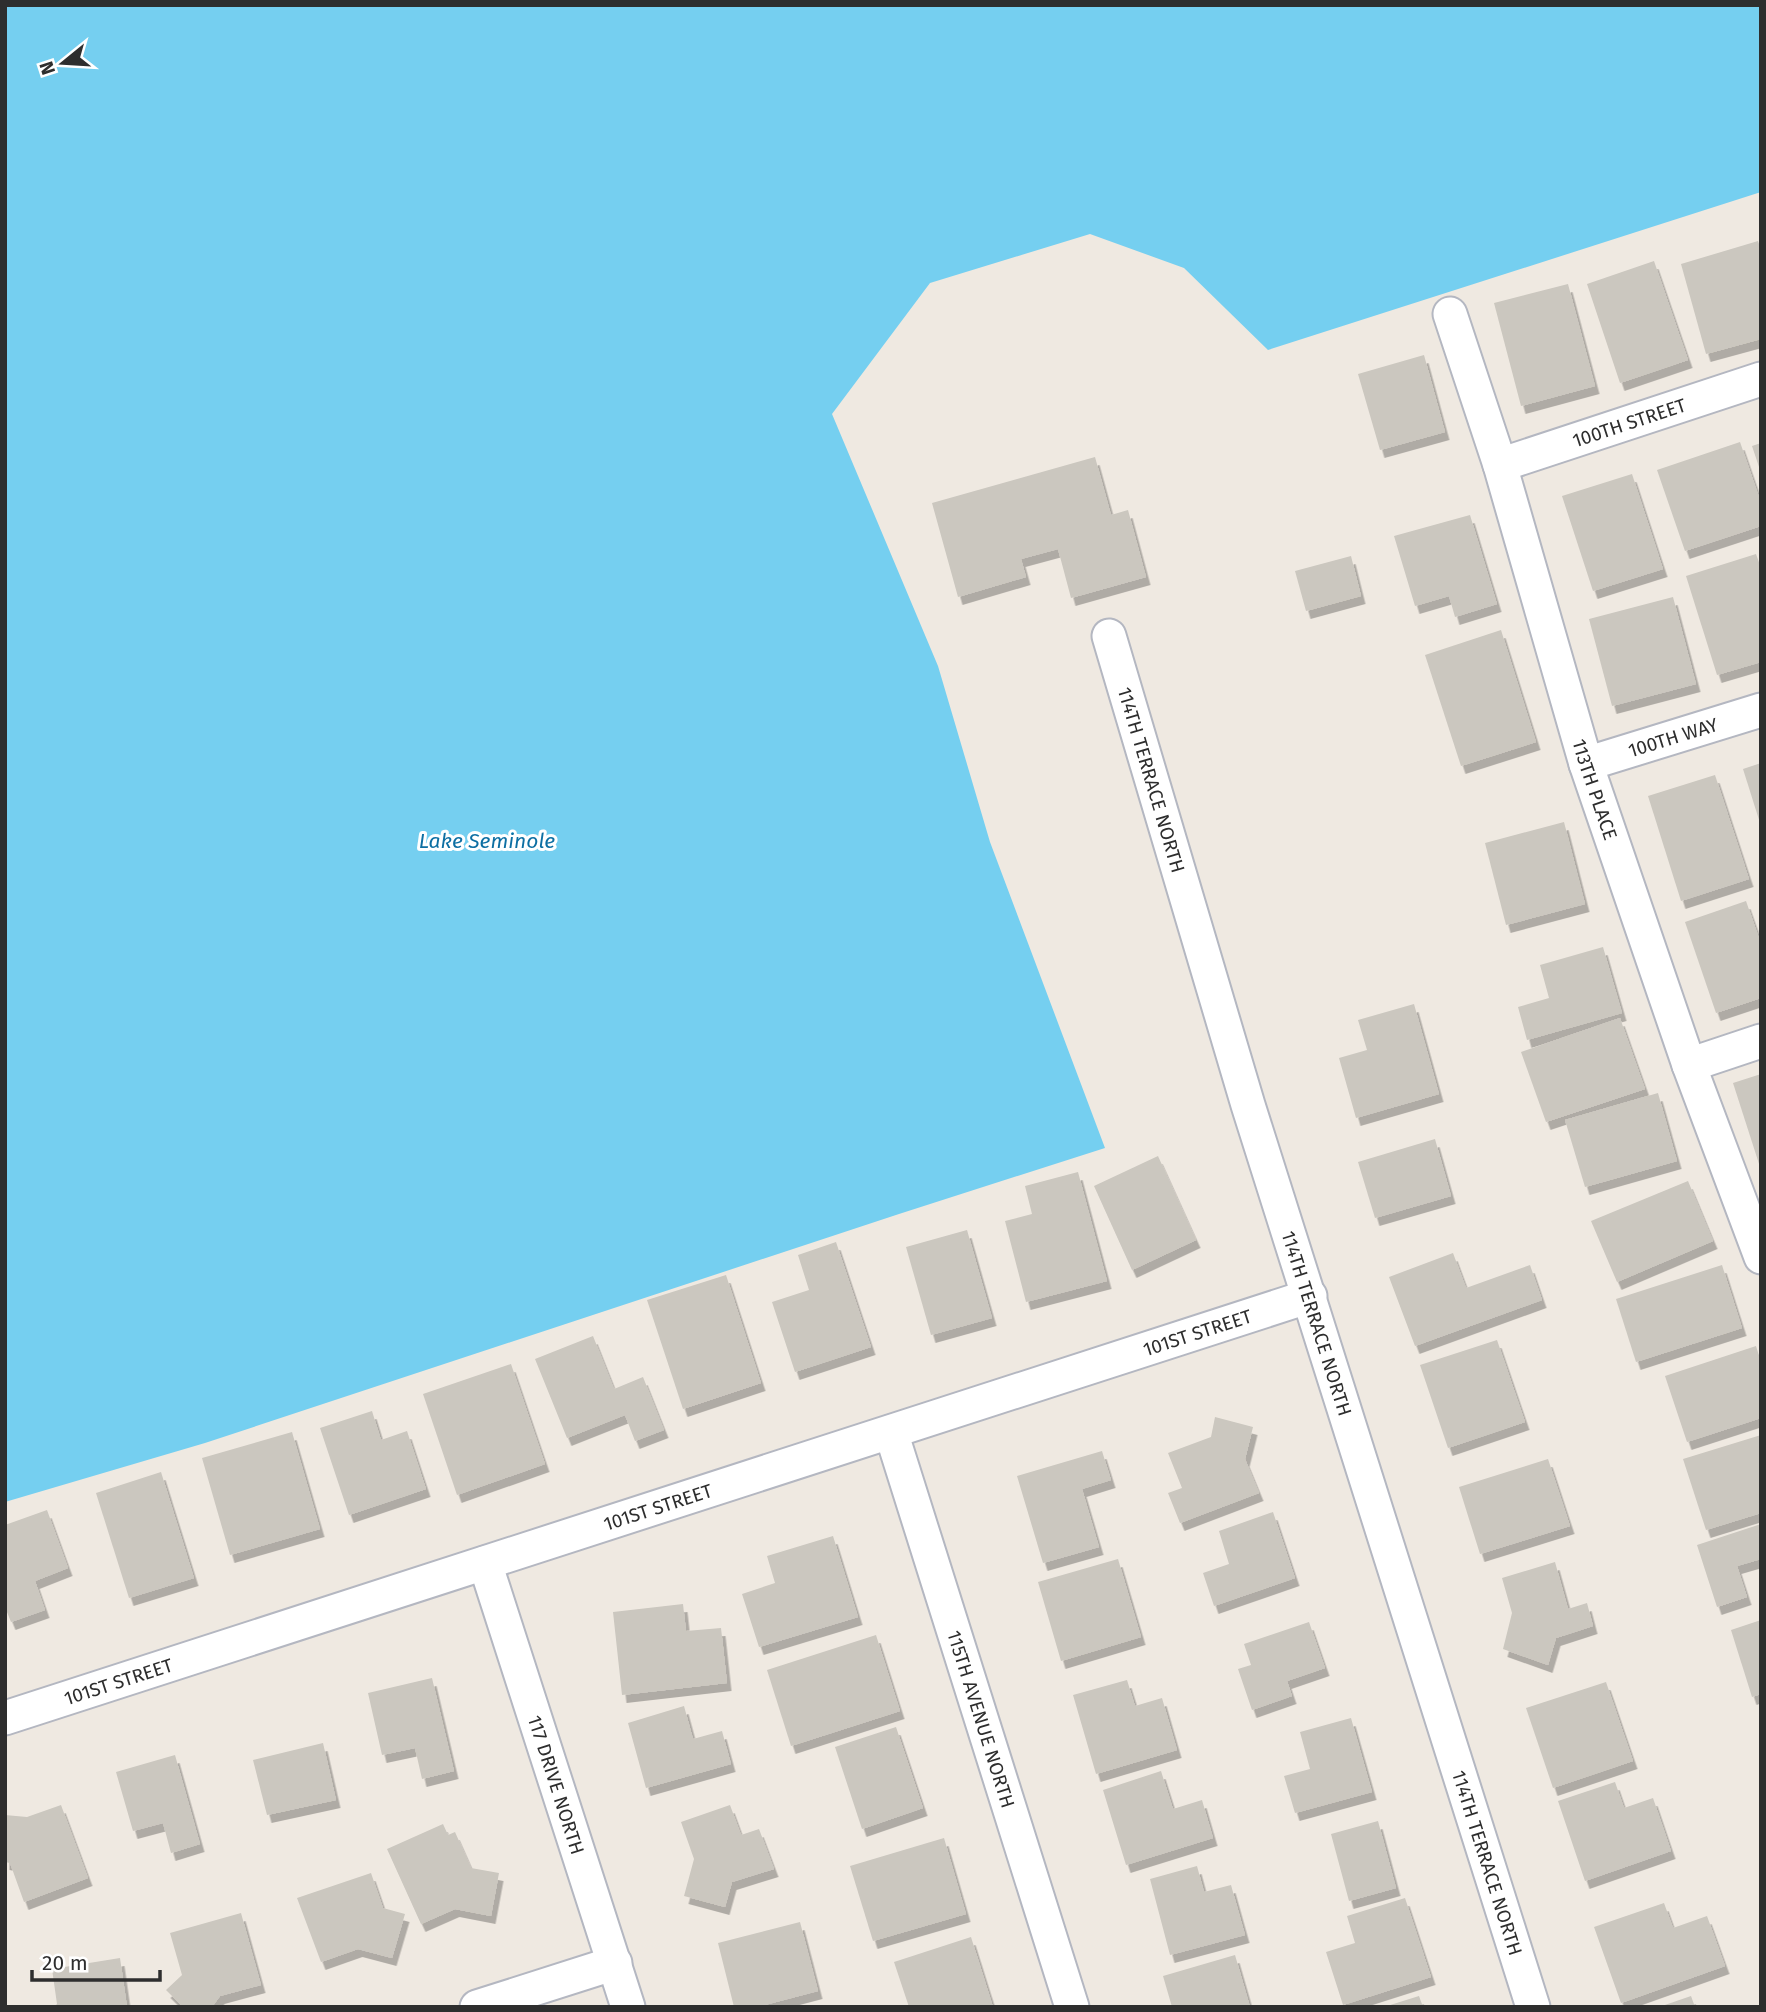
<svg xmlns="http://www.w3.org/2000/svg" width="1766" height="2012" font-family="'Fira Sans',sans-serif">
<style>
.water{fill:#75cff0}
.building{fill:#cbc7bf;filter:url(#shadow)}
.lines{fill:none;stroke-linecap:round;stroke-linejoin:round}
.minor-casing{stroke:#b4b7c1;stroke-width:37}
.minor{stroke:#fff;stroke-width:33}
.labels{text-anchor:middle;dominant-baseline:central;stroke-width:6;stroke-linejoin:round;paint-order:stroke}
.street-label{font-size:19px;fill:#2e2e2e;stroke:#fff}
.water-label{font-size:21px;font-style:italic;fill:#0d6fa3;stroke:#fff}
</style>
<defs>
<filter id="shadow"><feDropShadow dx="4.5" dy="8" stdDeviation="0" flood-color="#0004"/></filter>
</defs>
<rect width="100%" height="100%" fill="#efe9e1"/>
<!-- water -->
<polygon class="water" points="5,5 1761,5 1761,192 1268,350 1184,268 1090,234 930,283 832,414 938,666 990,842 1105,1148 899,1214 205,1443 5,1502"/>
<!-- building -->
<g class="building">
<polygon points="1758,241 1761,250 1761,339 1706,354 1681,264"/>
<polygon points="1654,261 1688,360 1620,383 1587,284"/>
<polygon points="1568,284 1595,386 1521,406 1494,303"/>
<polygon points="1424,355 1445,432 1380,450 1358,374"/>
<polygon points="1740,442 1761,503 1761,526 1685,551 1657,470"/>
<polygon points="1761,443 1761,470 1760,470 1752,446"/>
<polygon points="1095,457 1111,515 1128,510 1146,577 1071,598 1058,549 1021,559 1026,577 958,597 932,503"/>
<polygon points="1632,474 1663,569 1593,591 1562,496"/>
<polygon points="1470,515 1497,604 1455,617 1449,596 1415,606 1394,536"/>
<polygon points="1756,554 1761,568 1761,662 1717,675 1686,576"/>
<polygon points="1351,556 1361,596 1306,611 1295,571"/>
<polygon points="1673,597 1696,684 1612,706 1589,619"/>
<polygon points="1501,630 1536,742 1461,766 1425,655"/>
<polygon points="1761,763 1761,823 1760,823 1743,769"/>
<polygon points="1715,775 1749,879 1681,901 1648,796"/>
<polygon points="1564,822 1585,904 1506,925 1485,843"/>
<polygon points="1746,901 1761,944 1761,998 1716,1013 1685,922"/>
<polygon points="1603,947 1622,1013 1527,1040 1518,1007 1549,998 1540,965"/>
<polygon points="1414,1004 1439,1094 1356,1118 1339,1058 1367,1050 1358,1020"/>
<polygon points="1620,1018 1645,1089 1546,1122 1521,1052"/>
<polygon points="1761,1074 1761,1167 1760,1167 1733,1083"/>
<polygon points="1658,1093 1677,1161 1585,1187 1565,1120"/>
<polygon points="1435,1139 1451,1196 1375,1218 1358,1162"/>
<polygon points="1158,1156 1196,1240 1132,1270 1094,1186"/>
<polygon points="1078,1172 1107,1281 1026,1302 1005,1221 1032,1214 1025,1186"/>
<polygon points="1688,1181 1713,1241 1617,1282 1591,1221"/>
<polygon points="967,1230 992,1318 931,1335 906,1247"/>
<polygon points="836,1242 871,1347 795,1372 772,1302 809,1290 798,1255"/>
<polygon points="1453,1253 1466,1288 1530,1265 1542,1300 1415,1346 1389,1277"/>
<polygon points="1722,1265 1742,1328 1636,1362 1616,1299"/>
<polygon points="726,1275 761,1383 683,1409 647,1300"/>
<polygon points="593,1336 614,1389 643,1377 664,1430 635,1441 625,1415 567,1438 535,1359"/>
<polygon points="1497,1340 1525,1422 1448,1448 1420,1365"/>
<polygon points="1756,1346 1761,1362 1761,1418 1687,1442 1665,1376"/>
<polygon points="511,1364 545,1464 457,1495 423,1394"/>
<polygon points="372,1411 381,1440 407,1431 426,1489 349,1515 320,1428"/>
<polygon points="1215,1417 1253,1427 1245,1459 1259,1493 1180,1523 1168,1493 1182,1488 1168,1453 1211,1437"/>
<polygon points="292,1432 320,1529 230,1555 202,1458"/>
<polygon points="1761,1435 1761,1513 1706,1530 1683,1459"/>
<polygon points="1102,1451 1111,1480 1082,1489 1099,1547 1043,1563 1017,1476"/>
<polygon points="1548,1459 1570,1526 1480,1554 1459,1487"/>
<polygon points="161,1472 194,1578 129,1598 96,1493"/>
<polygon points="47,1510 68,1568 35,1581 45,1610 11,1622 5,1607 5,1525"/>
<polygon points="1273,1512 1295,1578 1214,1606 1203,1573 1229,1564 1219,1531"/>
<polygon points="1761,1524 1761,1559 1737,1566 1747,1597 1717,1607 1697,1545"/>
<polygon points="833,1536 858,1617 759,1647 742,1594 775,1583 767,1556"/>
<polygon points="1118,1559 1141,1637 1061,1661 1038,1582"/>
<polygon points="1555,1562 1568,1609 1587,1603 1593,1626 1556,1638 1548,1665 1503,1649 1512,1613 1502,1578"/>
<polygon points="683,1604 686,1631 721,1628 727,1683 622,1695 613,1612"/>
<polygon points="1761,1620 1761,1694 1752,1697 1731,1630"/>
<polygon points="1309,1622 1325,1668 1287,1681 1292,1696 1252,1710 1238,1669 1251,1665 1244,1644"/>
<polygon points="876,1635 900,1711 791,1746 767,1670"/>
<polygon points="432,1678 454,1771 422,1779 415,1748 382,1755 368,1693"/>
<polygon points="1127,1680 1135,1706 1162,1698 1177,1750 1096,1774 1073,1695"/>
<polygon points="1606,1682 1633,1761 1553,1788 1526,1708"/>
<polygon points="684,1706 693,1739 722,1731 731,1764 646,1788 628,1723"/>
<polygon points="1351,1718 1372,1792 1295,1813 1284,1776 1310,1769 1300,1732"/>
<polygon points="896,1727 923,1808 862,1829 835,1747"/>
<polygon points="323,1743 336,1800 267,1815 253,1760"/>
<polygon points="175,1755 200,1844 171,1853 163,1823 133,1831 116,1772"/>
<polygon points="1161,1771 1173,1809 1202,1800 1213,1838 1126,1865 1103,1790"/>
<polygon points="1615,1782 1624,1808 1653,1798 1671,1851 1585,1881 1558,1801"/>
<polygon points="61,1805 88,1878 24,1902 10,1863 5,1862 5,1815 27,1817"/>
<polygon points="730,1805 741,1835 759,1829 774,1869 732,1882 725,1907 684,1896 694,1859 681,1822"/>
<polygon points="1378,1821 1396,1888 1349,1901 1331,1834"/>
<polygon points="443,1824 448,1835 455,1832 471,1868 499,1873 491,1916 455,1909 421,1924 387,1849"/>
<polygon points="944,1838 966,1914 873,1941 850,1866"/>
<polygon points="1197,1866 1204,1892 1231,1885 1245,1935 1170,1955 1150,1879"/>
<polygon points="371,1873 383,1908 405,1914 392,1958 358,1949 321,1962 297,1898"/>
<polygon points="1405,1898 1431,1977 1343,2005 1326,1952 1355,1943 1347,1916"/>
<polygon points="1664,1903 1673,1928 1707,1916 1725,1966 1621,2003 1594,1927"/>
<polygon points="241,1913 261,1985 220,1996 212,2007 183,2007 166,1990 182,1975 170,1933"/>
<polygon points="800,1922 818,1991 757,2007 734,2007 718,1943"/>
<polygon points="971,1937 993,2007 909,2007 894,1962"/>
<polygon points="1235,1955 1250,2007 1172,2007 1163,1976"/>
<polygon points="120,1958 127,2007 54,2007 57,2004 52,1969"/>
<polygon points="1419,1996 1423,2007 1387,2007 1387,2006"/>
<polygon points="1691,1996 1695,2007 1662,2007 1662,2006"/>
</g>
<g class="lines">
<!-- minor casing -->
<g class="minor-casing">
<g id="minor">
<path id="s1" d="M1450,314L1500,465L1586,764L1689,1065L1761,1257"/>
<path id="s2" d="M1500,465L1761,379"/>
<path id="s3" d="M1109,636L1248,1105L1533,2007"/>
<path id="s4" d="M1586,764L1761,710"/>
<polyline points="1689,1065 1761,1041"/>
<path id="s5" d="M891,1432L1072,2007"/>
<path id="s6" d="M485,1563L628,2007"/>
<path id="s7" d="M5,1718L1310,1296"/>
<polyline points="477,2007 615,1963"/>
</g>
</g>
<!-- minor -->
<use href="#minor" class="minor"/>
</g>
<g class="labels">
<!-- street labels -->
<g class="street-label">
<text stroke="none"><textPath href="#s2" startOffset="136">100TH STREET</textPath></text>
<text stroke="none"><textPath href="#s4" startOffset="91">100TH WAY</textPath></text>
<text stroke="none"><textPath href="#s3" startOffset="150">114TH TERRACE NORTH</textPath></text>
<text stroke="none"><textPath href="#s1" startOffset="497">113TH PLACE</textPath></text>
<text stroke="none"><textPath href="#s3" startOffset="718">114TH TERRACE NORTH</textPath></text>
<text stroke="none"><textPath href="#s7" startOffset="1253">101ST STREET</textPath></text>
<text stroke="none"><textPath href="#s7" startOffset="686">101ST STREET</textPath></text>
<text stroke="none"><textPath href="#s7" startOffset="119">101ST STREET</textPath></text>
<text stroke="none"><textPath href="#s5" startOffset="301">115TH AVENUE NORTH</textPath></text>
<text stroke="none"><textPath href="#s6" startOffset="233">117 DRIVE NORTH</textPath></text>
<text stroke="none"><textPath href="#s3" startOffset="1284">114TH TERRACE NORTH</textPath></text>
</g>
<!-- water labels -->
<g class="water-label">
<text x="487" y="841">Lake Seminole</text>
</g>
</g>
<!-- border -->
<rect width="1766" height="2012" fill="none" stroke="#2e2e2e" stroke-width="14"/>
<!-- north arrow -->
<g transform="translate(63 63) rotate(252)" stroke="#ffffff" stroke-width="5" paint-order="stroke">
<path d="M0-5L12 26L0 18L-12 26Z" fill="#2e2e2e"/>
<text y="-10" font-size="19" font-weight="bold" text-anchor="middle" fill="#2e2e2e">N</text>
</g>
<!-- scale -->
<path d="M32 1970v10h128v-10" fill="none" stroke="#2e2e2e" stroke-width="3.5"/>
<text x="42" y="1970" font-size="21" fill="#2e2e2e" stroke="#ffffff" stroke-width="5" paint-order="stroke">20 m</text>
</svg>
